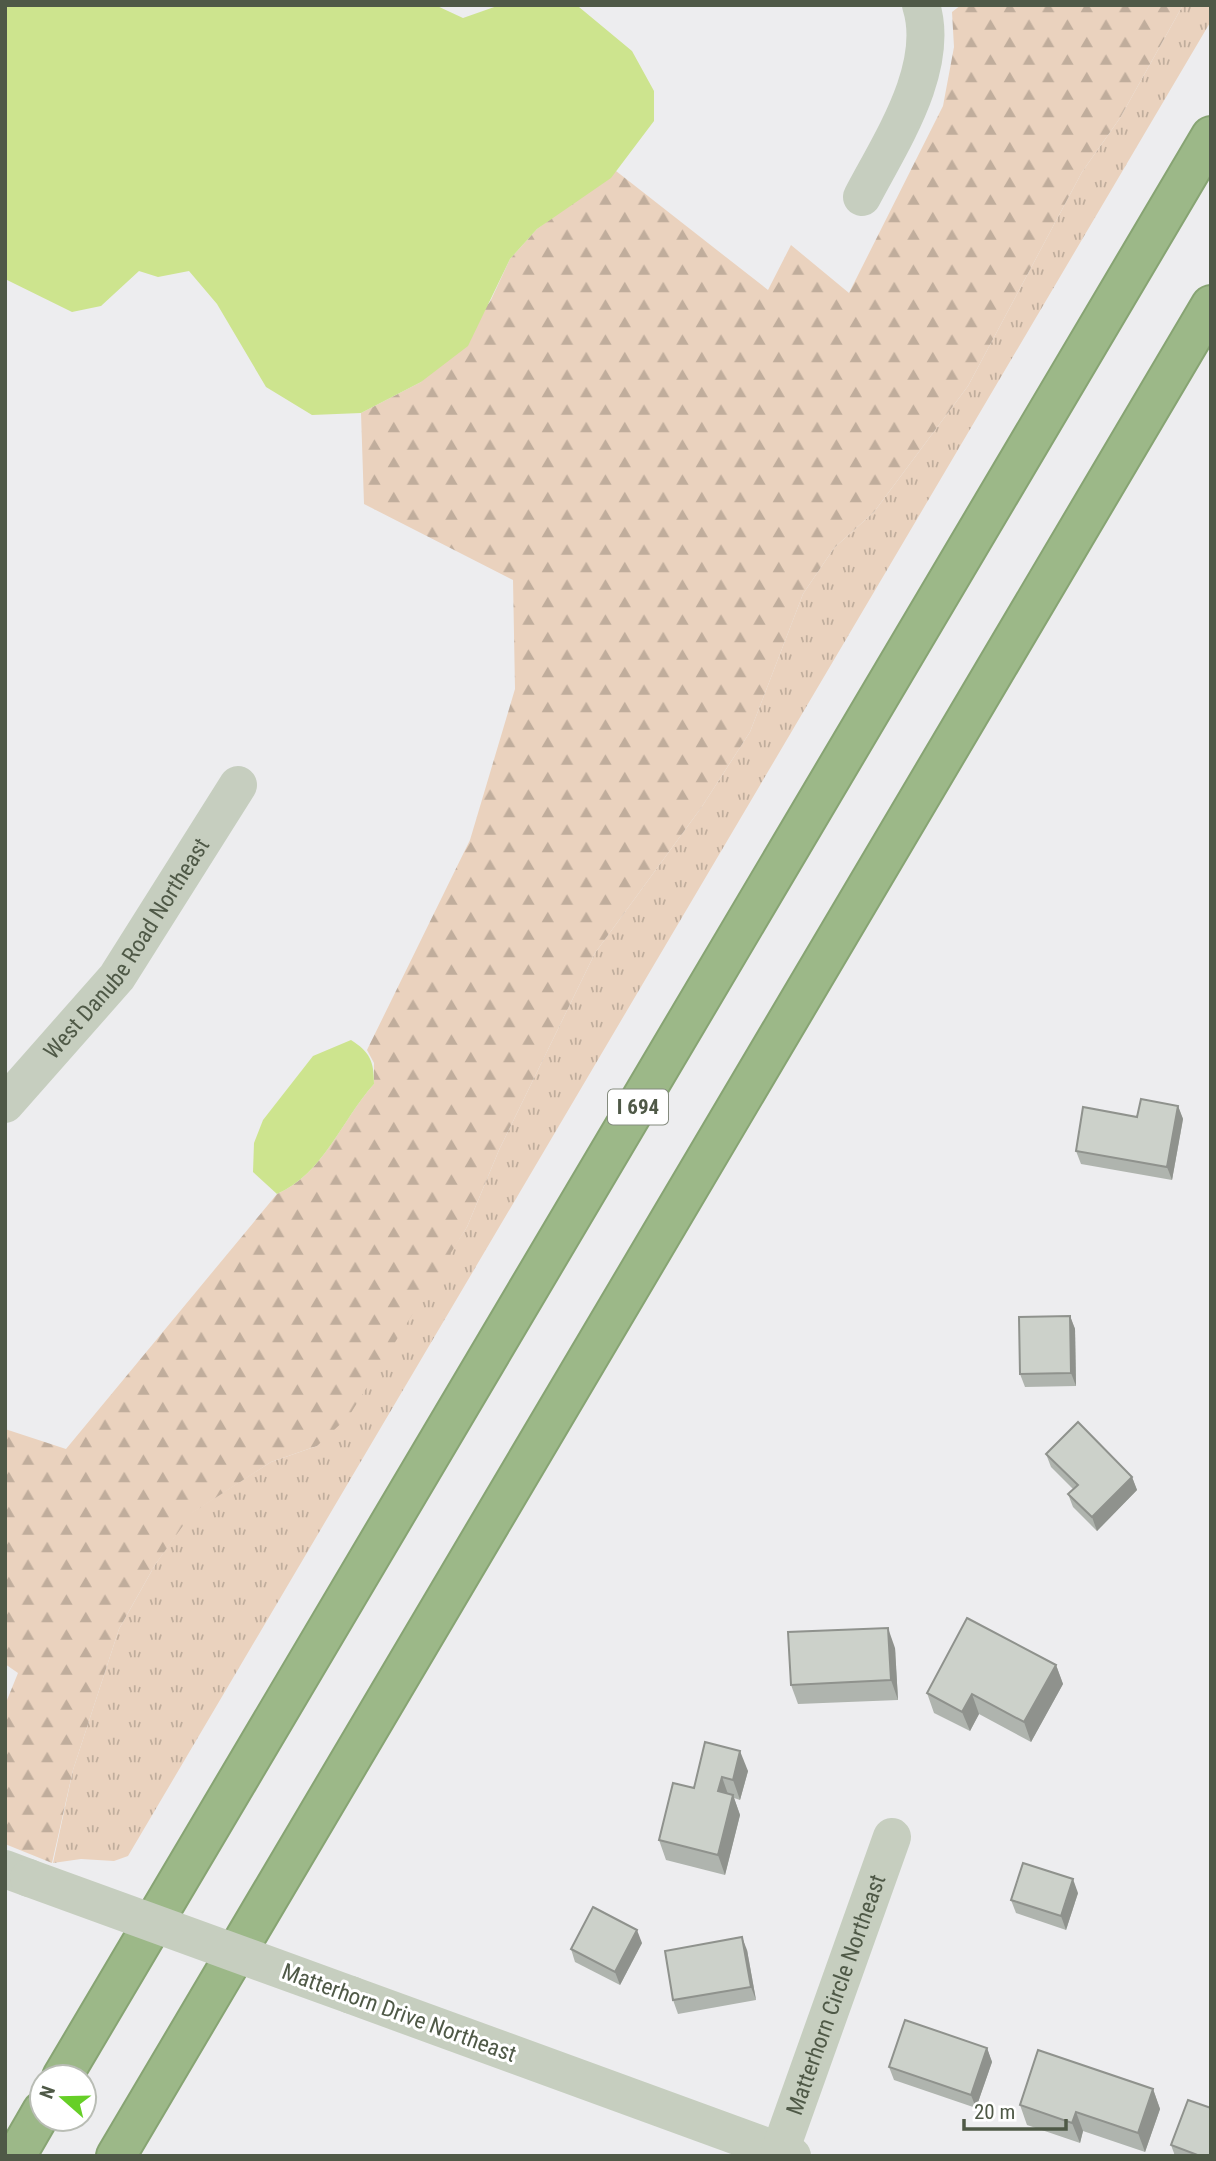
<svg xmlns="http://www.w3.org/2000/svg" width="1216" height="2161" font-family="'Roboto Condensed',sans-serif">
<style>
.grass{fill:url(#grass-tufts)}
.forest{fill:url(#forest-firs)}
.water{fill:#cde48e}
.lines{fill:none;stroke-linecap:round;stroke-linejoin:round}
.highway-casing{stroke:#87a473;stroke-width:42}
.minor{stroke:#c6cebf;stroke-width:38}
.highway{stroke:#9cb888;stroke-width:38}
.minor-bridge{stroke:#c6cebf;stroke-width:38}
.wall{fill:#afb4ae}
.shaded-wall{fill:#8f928d}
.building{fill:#ccd1ca;stroke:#8f928d;stroke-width:2}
.labels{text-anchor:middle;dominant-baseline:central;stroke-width:6;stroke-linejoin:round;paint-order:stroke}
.shield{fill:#fff;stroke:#848b7e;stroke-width:2}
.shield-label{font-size:21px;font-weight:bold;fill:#4f5947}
.street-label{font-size:23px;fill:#4f5947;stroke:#fff}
</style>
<defs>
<pattern id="grass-tufts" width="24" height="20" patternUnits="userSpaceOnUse" patternTransform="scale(1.75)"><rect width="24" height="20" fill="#ead2be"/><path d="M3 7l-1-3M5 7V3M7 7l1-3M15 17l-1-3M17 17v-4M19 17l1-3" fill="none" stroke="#c0ad9c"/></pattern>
<pattern id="forest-firs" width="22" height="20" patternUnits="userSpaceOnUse" patternTransform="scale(1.75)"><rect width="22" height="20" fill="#ead2be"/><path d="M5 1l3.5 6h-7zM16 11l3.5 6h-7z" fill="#c0ad9c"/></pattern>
</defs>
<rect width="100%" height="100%" fill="#ededef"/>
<!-- grass -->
<polygon class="grass" points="1183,5 1211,5 1211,21 128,1856 114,1861 81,1859 53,1863 73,1770 119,1629 155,1565 191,1513 271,1462 317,1446 416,1305 467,1227 499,1150 595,953 701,808 750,732 803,594 834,548 874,512 968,386 1082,172 1120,118"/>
<!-- forest -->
<path class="forest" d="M961,5H1183L1120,118L1082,172L968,386L874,512L834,548L803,594L750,732L701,808L595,953L499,1150L467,1227L349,1416L317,1446L271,1462L192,1513L155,1565L119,1629L73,1770L52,1863L5,1844V1705L18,1673L5,1664V1429L66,1449L277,1194C324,1173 341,1121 374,1084V1063L367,1050L470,840L515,689L513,580L364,504L361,413L421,382L490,302L510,259L537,229L616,171L768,290L791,245L849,293L943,106L954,47L952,12Z"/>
<!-- water -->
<g class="water">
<polygon points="5,5 435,5 463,18 500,5 570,5 579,7 632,51 654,91 654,121 611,178 537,229 510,259 468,346 421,382 361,413 312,415 266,387 217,304 189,271 158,277 139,271 101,306 72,312 5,279"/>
<path d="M351,1040C370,1052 374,1061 374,1084C341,1121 324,1173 277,1194L253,1172L254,1143L263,1120L313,1056Z"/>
</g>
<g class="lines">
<!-- highway casing -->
<g class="highway-casing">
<g id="highway">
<polyline points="62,2077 1211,136"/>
<polyline points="16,2156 42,2111"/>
<polyline points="116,2156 1211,305"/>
</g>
</g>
<!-- minor -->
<g class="minor">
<path d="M862,197C890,143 941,68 921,5"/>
<path id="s1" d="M5,1104L117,977L238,785"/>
<polyline points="5,1869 29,1878"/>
<polyline points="351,1995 792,2156"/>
<path id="s2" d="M780,2151L892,1837"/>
</g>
<!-- highway -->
<use href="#highway" class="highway"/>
<!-- minor-bridge -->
<polyline class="minor-bridge" points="29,1878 351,1995"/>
</g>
<!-- wall -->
<g class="wall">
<polygon points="1178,1106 1183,1119 1172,1180 1081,1164 1076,1151 1137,1117"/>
<polygon points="1070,1316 1075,1329 1076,1386 1025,1387 1020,1374"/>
<polygon points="1046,1454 1132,1477 1137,1490 1097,1531 1073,1507 1068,1494 1073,1489 1051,1467"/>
<polygon points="895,1648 898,1700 798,1704 791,1685"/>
<polygon points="1056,1665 1063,1684 1031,1742 979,1714 970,1731 934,1713 927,1693"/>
<polygon points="705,1742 748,1771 740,1800 734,1798 740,1815 725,1875 666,1860 659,1840 694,1788"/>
<polygon points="1078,1893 1066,1930 1016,1913 1011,1900"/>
<polygon points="642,1943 620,1985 575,1962 571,1949"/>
<polygon points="747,1950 756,2000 678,2014 673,2000"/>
<polygon points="987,2048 992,2062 976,2108 894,2080 889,2067"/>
<polygon points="1153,2089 1160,2109 1145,2152 1083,2131 1080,2143 1027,2125 1020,2105"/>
<polygon points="1171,2145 1211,2156 1175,2156"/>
</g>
<!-- shaded-wall -->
<g class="shaded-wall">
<polygon points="1178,1106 1183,1119 1172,1180 1167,1167"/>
<polygon points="1070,1316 1075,1329 1076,1386 1071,1373"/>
<polygon points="1132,1477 1137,1490 1097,1531 1092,1517"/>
<polygon points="888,1628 895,1648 898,1700 891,1680"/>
<polygon points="1056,1665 1063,1684 1031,1742 1024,1722"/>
<polygon points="972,1694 979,1714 970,1731 962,1712"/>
<polygon points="740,1751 748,1771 740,1800 733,1780"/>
<polygon points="722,1777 729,1797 718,1791"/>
<polygon points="733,1795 740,1815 725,1875 718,1855"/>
<polygon points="1073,1879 1078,1893 1066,1930 1061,1916"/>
<polygon points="637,1930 642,1943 620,1985 615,1972"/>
<polygon points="742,1937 747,1950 756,2000 751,1987"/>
<polygon points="987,2048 992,2062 976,2108 971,2095"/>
<polygon points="1153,2089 1160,2109 1145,2152 1138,2133"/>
<polygon points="1076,2112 1083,2131 1080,2143 1072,2123"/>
</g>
<!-- building -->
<g class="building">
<polygon points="1141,1099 1178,1106 1167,1167 1076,1151 1083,1107 1137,1117"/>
<polygon points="1070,1316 1071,1373 1020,1374 1019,1317"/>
<polygon points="1078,1422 1132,1477 1092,1517 1068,1494 1078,1485 1046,1454"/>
<polygon points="967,1618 1056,1665 1024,1722 972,1694 962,1712 927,1693"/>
<polygon points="888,1628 891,1680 791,1685 788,1632"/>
<polygon points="705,1742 740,1751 733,1780 722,1777 718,1791 733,1795 718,1855 659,1840 673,1783 694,1788"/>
<polygon points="1023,1863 1073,1879 1061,1916 1011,1900"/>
<polygon points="593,1907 637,1930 615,1972 571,1949"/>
<polygon points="742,1937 751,1987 673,2000 665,1951"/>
<polygon points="905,2020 987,2048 971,2095 889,2067"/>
<polygon points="1038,2050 1153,2089 1138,2133 1076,2112 1072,2123 1020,2105"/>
<polygon points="1188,2100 1211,2108 1211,2156 1200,2156 1171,2145"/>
</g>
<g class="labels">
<!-- shield labels -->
<rect class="shield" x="608" y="1089.5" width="60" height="35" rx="5"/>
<g class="shield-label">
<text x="638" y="1107">I 694</text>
</g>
<!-- street labels -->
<g class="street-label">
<text stroke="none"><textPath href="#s1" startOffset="198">West Danube Road Northeast</textPath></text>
<text stroke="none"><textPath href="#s2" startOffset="166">Matterhorn Circle Northeast</textPath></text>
<text transform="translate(399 2013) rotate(20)">Matterhorn Drive Northeast</text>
</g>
</g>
<!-- border -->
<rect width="1216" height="2161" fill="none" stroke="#4f5947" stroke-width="14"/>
<!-- north arrow -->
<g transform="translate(63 2098) rotate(290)"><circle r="33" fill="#ffffff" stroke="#b9bdb5" stroke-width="2"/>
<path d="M0-5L12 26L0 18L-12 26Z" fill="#66cf27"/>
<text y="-10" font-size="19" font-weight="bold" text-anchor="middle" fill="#4f5947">N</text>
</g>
<!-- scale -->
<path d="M964 2119v10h102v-10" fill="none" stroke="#4f5947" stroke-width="3.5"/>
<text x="974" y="2119" font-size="21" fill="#4f5947" stroke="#ffffff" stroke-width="5" paint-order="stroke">20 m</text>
</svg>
